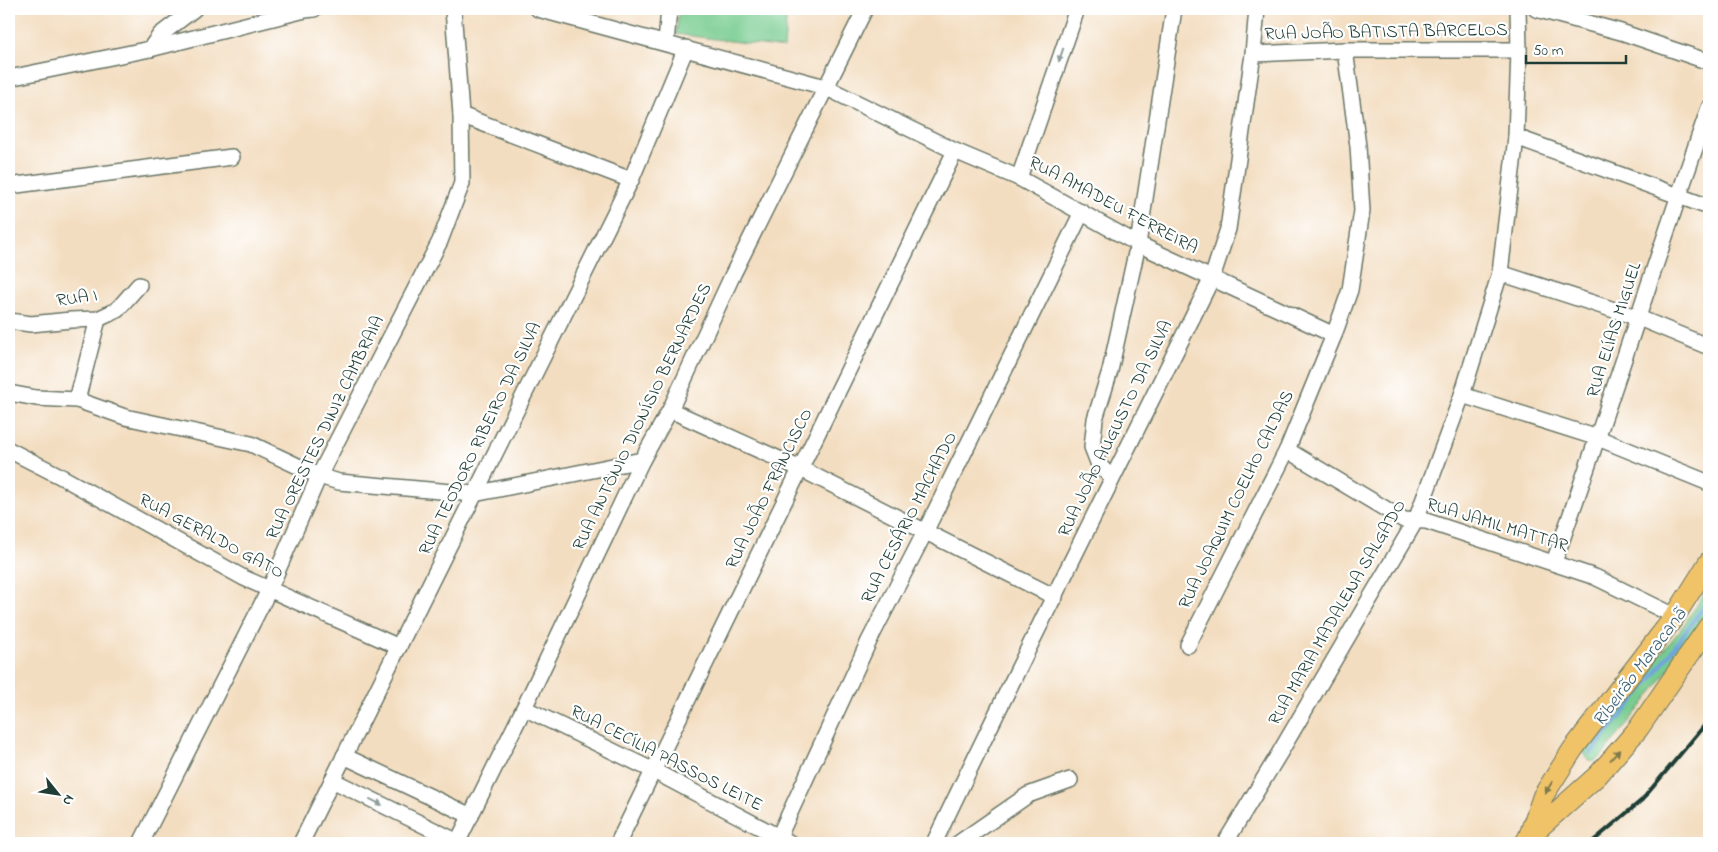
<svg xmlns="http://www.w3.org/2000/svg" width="1718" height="852" font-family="'Indie Flower',sans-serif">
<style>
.green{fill:#78cc90;stroke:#4c8462}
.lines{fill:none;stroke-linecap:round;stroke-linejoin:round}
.stream{stroke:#6fa4dc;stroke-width:4}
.minor-casing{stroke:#697565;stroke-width:18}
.major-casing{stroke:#697565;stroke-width:22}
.minor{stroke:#fff;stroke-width:15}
.major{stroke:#f0c369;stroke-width:20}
.rail{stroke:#1f3d34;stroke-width:4}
.oneway{fill:#8f9e9a}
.oneway2{fill:#7d794c}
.labels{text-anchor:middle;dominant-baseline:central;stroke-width:4.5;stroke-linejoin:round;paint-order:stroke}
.street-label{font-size:18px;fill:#1f3d34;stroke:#fff}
.water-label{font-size:19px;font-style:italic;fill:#3b616f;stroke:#fff}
</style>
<rect width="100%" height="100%" fill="#fff"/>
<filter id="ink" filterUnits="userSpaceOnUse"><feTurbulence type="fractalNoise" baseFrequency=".02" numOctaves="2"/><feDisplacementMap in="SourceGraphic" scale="10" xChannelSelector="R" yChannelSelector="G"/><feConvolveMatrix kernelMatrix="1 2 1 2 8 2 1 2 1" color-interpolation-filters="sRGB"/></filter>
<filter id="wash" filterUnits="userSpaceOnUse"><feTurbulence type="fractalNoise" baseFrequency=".0096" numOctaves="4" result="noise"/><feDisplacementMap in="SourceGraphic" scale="20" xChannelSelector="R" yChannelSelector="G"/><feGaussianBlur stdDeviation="1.12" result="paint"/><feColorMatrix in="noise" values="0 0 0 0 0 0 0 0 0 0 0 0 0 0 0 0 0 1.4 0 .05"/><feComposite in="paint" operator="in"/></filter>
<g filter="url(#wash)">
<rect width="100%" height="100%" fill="#f3ddc0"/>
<!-- green -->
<g class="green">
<polygon points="679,9 787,9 784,48 676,34"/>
<polygon points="1709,587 1709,613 1651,694 1600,758 1594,761 1588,760 1583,750 1680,630"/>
</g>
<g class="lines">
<!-- stream -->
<polyline class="stream" points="1591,753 1652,678 1709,599"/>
</g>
</g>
<g filter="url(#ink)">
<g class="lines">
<!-- minor casing -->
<g class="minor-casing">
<g id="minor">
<polyline points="538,9 825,87 955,151 1019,178 1138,244 1334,335"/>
<polyline points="1536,9 1621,32 1709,62"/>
<polyline points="666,43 669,9"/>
<polyline points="150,49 160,35 194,9"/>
<polyline points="1253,54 1345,50 1519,50"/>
<polyline points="9,78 150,49 305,10 314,9"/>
<polyline points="461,115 631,180"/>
<polyline points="1516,137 1709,207"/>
<polyline points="1019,178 1077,9"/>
<polyline points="9,186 232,157"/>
<polyline points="1500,273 1639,318 1709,347"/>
<polyline points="9,321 31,324 71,320 98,319 117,310 139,285"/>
<polyline points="9,393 36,398 77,400 125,417 251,444 319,476 339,482 474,494 642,460"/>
<polyline points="1462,395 1598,438 1709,483"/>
<polyline points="77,400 98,319"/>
<polyline points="670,410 801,469 1055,597"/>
<polyline points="9,450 58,475 244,578 399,647"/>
<polyline points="1287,450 1404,520 1426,521 1595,577 1675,616"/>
<polyline points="1112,478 1099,465 1092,447 1095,419 1110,371 1138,244 1174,9"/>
<path d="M1554,562C1608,412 1656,259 1709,108"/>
<polyline points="1188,645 1287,450 1334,335 1350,290 1362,211 1358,146 1345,50"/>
<polyline points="524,708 654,771 790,843"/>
<polyline points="344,756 471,816"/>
<polyline points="332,780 458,842"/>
<polyline points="141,843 269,590 319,476 440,241 462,183 461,115 453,9"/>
<polyline points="301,843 631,180 686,48"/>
<polyline points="457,843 524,708 642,460 670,410 733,274 865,9"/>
<polyline points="618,843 955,151"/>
<polyline points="776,843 869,641 925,532 1082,212"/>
<path d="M934,843C1024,654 1119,466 1212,278L1228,229L1253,54L1257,9"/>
<polyline points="959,843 1028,795 1070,780"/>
<polyline points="1225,843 1279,754 1416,520 1462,395 1500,273 1516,137 1519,50 1518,9"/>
</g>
</g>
<!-- major casing -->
<g class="major-casing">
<g id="major">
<polyline points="1531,835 1598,775 1638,729 1709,626"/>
<polyline points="1525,843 1529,836 1543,796 1573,749 1675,616 1709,562"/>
</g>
</g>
<!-- minor -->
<use href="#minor" class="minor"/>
<!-- major -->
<use href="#major" class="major"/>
<!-- rail -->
<polyline class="rail" points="1591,843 1642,800 1709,720"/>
</g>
<!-- one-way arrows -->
<defs><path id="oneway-solid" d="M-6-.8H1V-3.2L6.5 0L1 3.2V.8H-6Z" transform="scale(1.25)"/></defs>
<g class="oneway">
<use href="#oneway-solid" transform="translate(1061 55) rotate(109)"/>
<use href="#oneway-solid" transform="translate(376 802) rotate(26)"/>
</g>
<g class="oneway2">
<use href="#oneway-solid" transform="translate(1615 755) rotate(-48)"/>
<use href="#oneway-solid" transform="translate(1549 787) rotate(122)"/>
</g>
</g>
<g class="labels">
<!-- street labels -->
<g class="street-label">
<text transform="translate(1386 33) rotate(-1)">RUA JOÃO BATISTA BARCELOS</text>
<text transform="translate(1113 206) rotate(28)">RUA AMADEU FERREIRA</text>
<text transform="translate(77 299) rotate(-8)">RUA I</text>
<text transform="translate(1615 330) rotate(-72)">RUA ELÍAS MIGUEL</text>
<text transform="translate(643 417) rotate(-64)">RUA ANTÔNIO DIONÍSIO BERNARDES</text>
<text transform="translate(326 428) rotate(-64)">RUA ORESTES DINIZ CAMBRAIA</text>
<text transform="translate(1116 429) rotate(-64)">RUA JOÃO AUGUSTO DA SILVA</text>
<text transform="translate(481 439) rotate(-64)">RUA TEODORO RIBEIRO DA SILVA</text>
<text transform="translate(770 489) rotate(-64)">RUA JOÃO FRANCISCO</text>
<text transform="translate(1237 500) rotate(-64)">RUA JOAQUIM COELHO CALDAS</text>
<text transform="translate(910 518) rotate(-63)">RUA CESÁRIO MACHADO</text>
<text transform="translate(1497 526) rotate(17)">RUA JAMIL MATTAR</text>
<text transform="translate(211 537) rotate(28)">RUA GERALDO GATO</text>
<text transform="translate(1338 613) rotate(-60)">RUA MARIA MADALENA SALGADO</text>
<text transform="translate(666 759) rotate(27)">RUA CECÍLIA PASSOS LEITE</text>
</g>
<!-- water labels -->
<g class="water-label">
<text transform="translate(1640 668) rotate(-53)">Ribeirão Maracanã</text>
</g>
</g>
<!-- margin -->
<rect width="1718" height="852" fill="none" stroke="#fff" stroke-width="30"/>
<!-- north arrow -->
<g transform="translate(58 794) rotate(120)" stroke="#ffffff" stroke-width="4" paint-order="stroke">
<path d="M0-4L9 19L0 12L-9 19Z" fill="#1f3d34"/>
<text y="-8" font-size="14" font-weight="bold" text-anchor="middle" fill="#1f3d34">N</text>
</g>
<!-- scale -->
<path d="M1526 55v8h100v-8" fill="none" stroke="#1f3d34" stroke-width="2.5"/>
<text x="1533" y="55" font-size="15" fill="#1f3d34" stroke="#ffffff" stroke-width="4" paint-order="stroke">50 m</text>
</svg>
